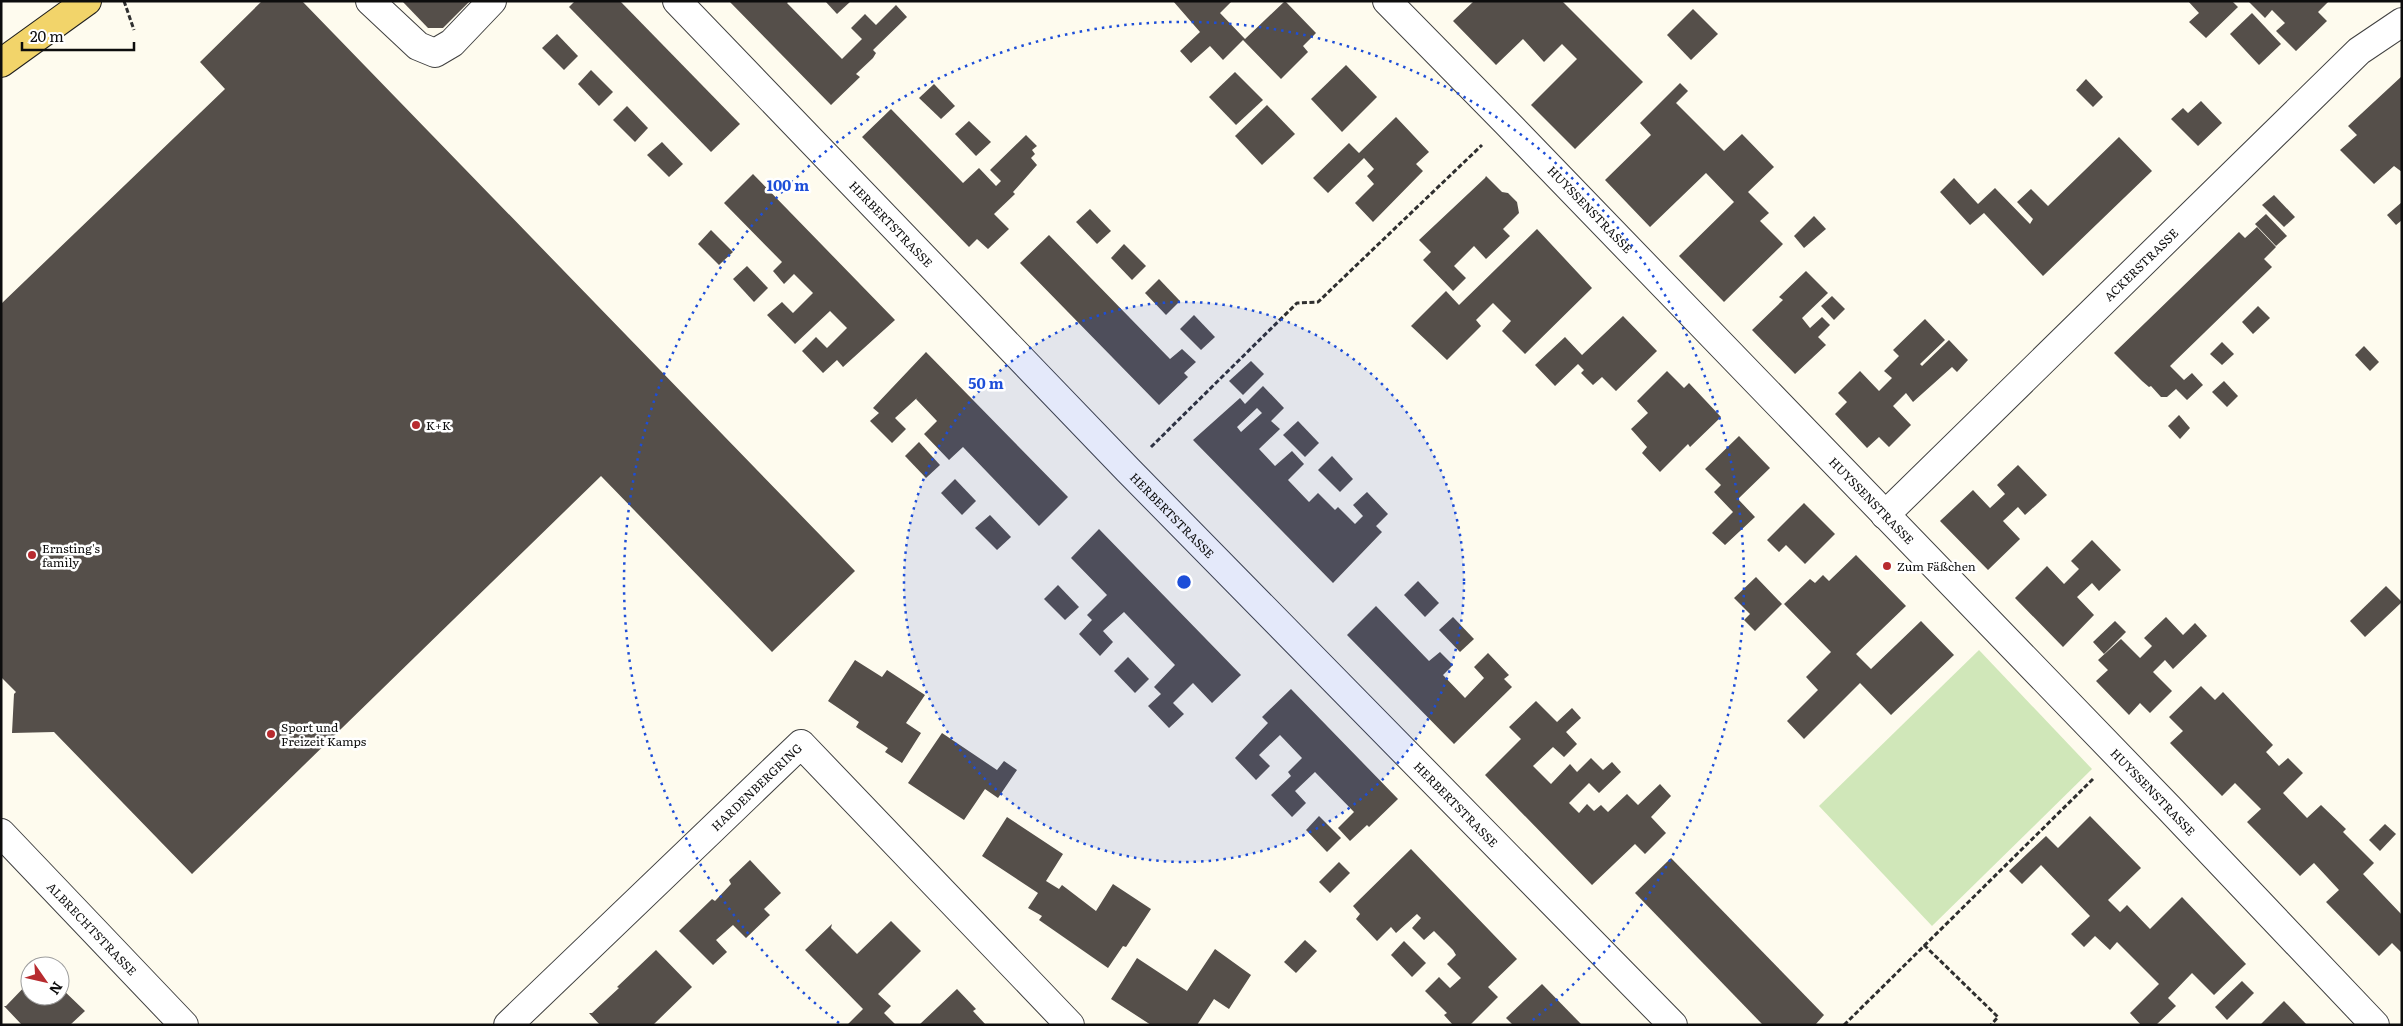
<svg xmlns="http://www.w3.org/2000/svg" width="2403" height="1026" font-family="Literata,serif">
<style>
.green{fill:#d0e7b9}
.building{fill:#554f4a;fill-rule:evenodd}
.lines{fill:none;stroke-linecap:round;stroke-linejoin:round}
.minor-casing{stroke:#404040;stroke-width:30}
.major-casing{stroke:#1e1e1e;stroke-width:30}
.path{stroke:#2f2f2f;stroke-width:3;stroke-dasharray:5 2.5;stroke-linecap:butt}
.minor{stroke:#fff;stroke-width:28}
.major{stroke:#f2d46a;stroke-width:28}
.ring{fill:none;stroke:#1d4ed8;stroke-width:2.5;stroke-dasharray:2.5 5}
.poi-dot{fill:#b72b2f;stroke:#fff;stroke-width:2}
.labels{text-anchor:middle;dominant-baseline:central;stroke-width:5;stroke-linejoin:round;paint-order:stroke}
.street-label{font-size:12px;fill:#0d0d0d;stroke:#fff}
.poi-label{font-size:12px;fill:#0d0d0d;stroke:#fff;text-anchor:start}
.centre{fill:#1d4ed8;stroke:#fff;stroke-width:2.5}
.ring-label{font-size:15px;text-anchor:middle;font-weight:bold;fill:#1d4ed8;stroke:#fff;stroke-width:5;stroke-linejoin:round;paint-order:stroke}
</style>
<rect width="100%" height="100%" fill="#fefbee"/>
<!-- green -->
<polygon class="green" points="1979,650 2092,769 1932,926 1819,806"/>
<!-- building -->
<g class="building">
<polygon points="262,1 302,1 855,571 772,652 601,476 192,874 54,732 12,733 14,694 16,692 1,677 1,304 225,89 200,62"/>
<polygon points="402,1 470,1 443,28 428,28"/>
<polygon points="575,1 620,1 740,124 711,152 569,7"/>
<polygon points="729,1 789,1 787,3 842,59 862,39 851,28 865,14 876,25 896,5 907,17 873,50 876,53 873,58 856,74 860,77 831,105"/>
<polygon points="825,1 851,1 837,14"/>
<polygon points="1173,1 1232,1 1220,13 1245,39 1285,1 1316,33 1303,46 1308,52 1281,79 1243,40 1223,60 1210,46 1191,63 1180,51 1200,32"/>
<polygon points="1474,1 1562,1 1643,82 1575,149 1531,105 1577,59 1562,44 1544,62 1523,39 1496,65 1453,21"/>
<polygon points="2188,1 2232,1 2238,7 2206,38 2189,22 2199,13"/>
<polygon points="2248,1 2329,1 2318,12 2327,21 2296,51 2276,31 2285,23 2272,10 2265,18"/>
<polygon points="1693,9 1718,34 1691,60 1667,35"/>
<polygon points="2252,13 2281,44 2259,65 2230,34"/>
<polygon points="557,34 578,56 564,70 542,48"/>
<polygon points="1346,65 1377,97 1342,132 1311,99"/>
<polygon points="591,70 613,92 599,106 578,84"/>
<polygon points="1235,72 1263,100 1236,125 1209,97"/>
<polygon points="2402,76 2402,172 2394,166 2374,184 2340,150 2357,135 2348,126"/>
<polygon points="2086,79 2103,97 2093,107 2076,90"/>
<polygon points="1680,83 1688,91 1676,103 1724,151 1742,134 1774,167 1748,192 1769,213 1760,221 1783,244 1724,302 1679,256 1734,202 1706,173 1650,227 1605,180 1651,135 1640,123"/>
<polygon points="934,84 955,106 941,119 919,98"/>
<polygon points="2201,101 2222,123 2198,146 2171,119 2183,108 2188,113"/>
<polygon points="1267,105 1295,134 1262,165 1235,136"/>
<polygon points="627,106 648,128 635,142 613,120"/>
<polygon points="891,109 963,183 979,168 996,186 1001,181 990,170 1026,135 1037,146 1032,150 1035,154 1031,158 1037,165 1013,192 1015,194 994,214 1009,229 988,249 977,239 969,247 862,137"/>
<polygon points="1396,117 1429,152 1416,164 1423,171 1373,222 1355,203 1374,184 1367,176 1374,169 1364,158 1328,193 1313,178 1349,143 1359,153"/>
<polygon points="969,121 991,142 976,156 955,134"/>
<polygon points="2119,137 2152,171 2043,276 1984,213 1970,225 1940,192 1954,178 1978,204 1995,188 2030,224 2033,219 2017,202 2031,189 2048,206"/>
<polygon points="662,142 683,164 669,177 647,155"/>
<polygon points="753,174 895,320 843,367 837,360 823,373 802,351 816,337 827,348 847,328 830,311 795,344 767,315 782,302 793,313 813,293 794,274 784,284 773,271 782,262 724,203"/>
<polygon points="1486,176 1502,192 1508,193 1517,202 1519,213 1503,229 1510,236 1486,259 1474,246 1454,266 1466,278 1453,291 1423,260 1431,252 1419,240 1485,178"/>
<polygon points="2274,195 2295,217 2284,227 2262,205"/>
<polygon points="2402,202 2402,220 2396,225 2387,215"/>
<polygon points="1090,209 1111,231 1097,244 1076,222"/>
<polygon points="2266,214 2287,236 2276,246 2255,224"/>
<polygon points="1814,216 1826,229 1804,248 1794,236"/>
<polygon points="2257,227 2276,247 2264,259 2272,267 2170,366 2184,380 2192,373 2203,385 2187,400 2176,389 2167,397 2161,397 2151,386 2149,387 2142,381 2114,353 2239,232 2245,238"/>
<polygon points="1537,229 1592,288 1525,354 1502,331 1511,321 1493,303 1476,320 1481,326 1447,360 1411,326 1446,291 1459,305"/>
<polygon points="711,230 733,252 719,265 698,244"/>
<polygon points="1049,235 1170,359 1182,349 1196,362 1184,373 1188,377 1159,405 1020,263"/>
<polygon points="1124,244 1146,266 1132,280 1111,258"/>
<polygon points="747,266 768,288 754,302 733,279"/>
<polygon points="1806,271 1828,293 1802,318 1810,328 1822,317 1830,325 1818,337 1826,345 1795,374 1752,330 1783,300 1779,297"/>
<polygon points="1159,279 1180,301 1166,315 1145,293"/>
<polygon points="1832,296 1845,309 1834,320 1821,306"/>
<polygon points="2258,306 2270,318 2253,334 2242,322"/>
<polygon points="1194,315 1215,337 1201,350 1180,329"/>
<polygon points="1623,316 1657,351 1616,391 1602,377 1593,385 1581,373 1584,370 1578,364 1555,386 1535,365 1565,337 1582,355"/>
<polygon points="1925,319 1945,340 1920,364 1922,366 1949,340 1968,360 1957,372 1952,367 1913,402 1906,393 1893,406 1911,425 1889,447 1879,437 1867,448 1835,414 1847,402 1838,393 1860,371 1879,391 1892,378 1884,371 1899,356 1893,350"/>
<polygon points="2222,342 2234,354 2222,365 2210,354"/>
<polygon points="2364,346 2379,362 2370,371 2355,355"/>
<polygon points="926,352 1068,497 1039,526 963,447 949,460 924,434 937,421 916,399 918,397 895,418 906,429 892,443 870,421 879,413 873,408"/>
<polygon points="1251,361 1264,374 1243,395 1229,381"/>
<polygon points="1667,371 1684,388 1689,383 1721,417 1690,447 1688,444 1660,472 1642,453 1647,447 1631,429 1648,413 1637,401"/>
<polygon points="2224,381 2238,396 2227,407 2212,392"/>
<path d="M1263,386L1284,408L1271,421L1280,429L1259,449L1275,466L1292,451L1304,464L1288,480L1309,502L1318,493L1335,510L1338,507L1355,524L1363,516L1353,505L1367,492L1388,514L1376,526L1382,532L1333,583L1193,440L1240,398L1245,404ZM1257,408L1262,413L1241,432L1237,427Z"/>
<polygon points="2179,415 2190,428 2180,439 2168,426"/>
<polygon points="1298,421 1319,443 1305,457 1283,435"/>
<polygon points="1739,436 1770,468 1738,499 1755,517 1725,545 1712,533 1733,512 1714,492 1721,485 1705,469"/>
<polygon points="919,442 940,465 926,478 905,456"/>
<polygon points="1332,456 1353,479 1340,492 1318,470"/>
<polygon points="2018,465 2047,495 2025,515 2018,507 2003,521 2020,539 1988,570 1940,521 1973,490 1990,508 2005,494 1997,485"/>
<polygon points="955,479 976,501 962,515 941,493"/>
<polygon points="1804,503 1835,534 1805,564 1786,545 1779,552 1767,540"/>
<polygon points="990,515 1011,537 997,550 975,528"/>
<polygon points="1099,529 1241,675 1212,703 1193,683 1173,703 1184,714 1169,728 1148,706 1161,694 1154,687 1175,665 1124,612 1103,631 1113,642 1100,656 1079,634 1092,620 1087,615 1107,595 1071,558"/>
<polygon points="2092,540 2121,570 2099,591 2092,583 2077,597 2094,615 2063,647 2015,598 2047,566 2064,584 2079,569 2071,561"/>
<polygon points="1856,555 1906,606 1856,654 1871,669 1921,621 1954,655 1891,715 1860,683 1804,739 1787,721 1818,690 1806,677 1831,652 1784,604 1810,579 1815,583 1823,575 1829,581"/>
<polygon points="1756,577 1782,604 1755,631 1744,620 1750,614 1734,598"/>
<polygon points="1418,581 1439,603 1425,617 1404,595"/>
<polygon points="1058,585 1079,607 1065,620 1044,599"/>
<polygon points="2386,586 2402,602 2365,637 2350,621"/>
<polygon points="1376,606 1429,661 1440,652 1453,665 1443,675 1465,698 1484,678 1474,667 1488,653 1509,675 1504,679 1512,687 1454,744 1347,635"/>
<polygon points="1453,617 1474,639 1460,652 1439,630"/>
<polygon points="2166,617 2183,635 2195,623 2207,636 2173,669 2165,660 2153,672 2172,691 2150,713 2140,703 2129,715 2096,681 2108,670 2098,660 2121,639 2140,658 2152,646 2144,638"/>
<polygon points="2115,621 2126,632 2104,654 2093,642"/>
<polygon points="1128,657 1149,679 1135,693 1114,671"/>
<polygon points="855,660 882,677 887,670 925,695 906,723 921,733 902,763 885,752 888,748 856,727 859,722 828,701"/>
<polygon points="2201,686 2215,700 2223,692 2273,745 2266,752 2279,766 2288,758 2303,773 2283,793 2307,818 2321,805 2346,829 2343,832 2374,863 2363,874 2402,915 2402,953 2392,943 2379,956 2326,902 2339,890 2327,877 2314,863 2300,876 2247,822 2261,809 2235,783 2222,796 2170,743 2183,731 2169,717"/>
<polygon points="1291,689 1398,799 1369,827 1367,825 1350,841 1338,828 1354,812 1315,772 1295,791 1306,803 1292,817 1271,795 1291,776 1288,772 1302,758 1280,735 1259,755 1270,766 1256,780 1235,758 1268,723 1262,717"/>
<polygon points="1536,701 1557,722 1572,708 1581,718 1566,732 1577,744 1564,757 1553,747 1533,766 1551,784 1570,764 1577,772 1591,758 1603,770 1612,762 1621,772 1599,793 1589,783 1569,803 1579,813 1587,804 1594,811 1601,805 1608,812 1627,794 1638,805 1660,784 1671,796 1651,817 1666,833 1645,854 1635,844 1592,885 1485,775 1521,739 1509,727"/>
<polygon points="942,733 997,770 1004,761 1017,770 998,798 985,789 964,820 908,783"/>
<polygon points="1319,816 1341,838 1327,852 1306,830"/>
<polygon points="2090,816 2141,868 2108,900 2120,912 2127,905 2150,929 2182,897 2246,964 2214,995 2192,973 2168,998 2176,1006 2156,1025 2141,1025 2130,1013 2159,984 2117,942 2110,950 2095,936 2084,947 2071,934 2090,916 2041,865 2022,884 2009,871 2046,836 2058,848"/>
<polygon points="1007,817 1063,854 1046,881 1059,889 1062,885 1096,911 1113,884 1151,909 1126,947 1123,946 1108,968 1039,920 1042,916 1028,908 1038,893 982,856"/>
<polygon points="2385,824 2396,834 2380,851 2369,840"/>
<polygon points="1411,849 1517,959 1488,987 1498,997 1470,1025 1453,1025 1444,1015 1447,1013 1425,991 1439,977 1450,988 1461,978 1447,964 1456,955 1453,950 1434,931 1424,940 1412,928 1421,918 1417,914 1396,933 1391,927 1377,941 1356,919 1360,914 1353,906"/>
<polygon points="1671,858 1824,1015 1815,1025 1763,1025 1635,893"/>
<polygon points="750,860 781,893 764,909 770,915 746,938 733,925 716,940 727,952 713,965 679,931 712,899 715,901 731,884 729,880"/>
<polygon points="1339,862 1350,873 1330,893 1319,882"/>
<polygon points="891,921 921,951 878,994 891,1006 884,1013 896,1025 847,1025 863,1009 805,950 832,924 831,928 857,954"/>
<polygon points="1305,940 1317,951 1296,973 1284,962"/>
<polygon points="1404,941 1426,963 1412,977 1391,955"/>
<polygon points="1215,949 1251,975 1229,1009 1214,999 1197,1025 1151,1025 1111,999 1137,958 1187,991"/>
<polygon points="656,950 692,987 653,1025 600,1025 589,1013 592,1013 619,988 617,987"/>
<polygon points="30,981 30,996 60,996 60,987 85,1011 70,1025 22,1025 4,1006 6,1006"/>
<polygon points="2242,981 2254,993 2227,1020 2215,1007"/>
<polygon points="1542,984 1582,1025 1513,1025 1506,1018"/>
<polygon points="957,989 976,1009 973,1011 986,1025 919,1025"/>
<polygon points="2284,1001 2307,1025 2260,1025"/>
</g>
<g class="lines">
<!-- minor casing -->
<g class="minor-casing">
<g id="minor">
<polyline points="370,1 418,46 435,53 452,43 492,1"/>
<path id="s1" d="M677,1L1128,470L1673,1025"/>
<path id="s2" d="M1387,1L1506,122L2169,808L2375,1025"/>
<path id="s3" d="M1885,515L2359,51L2402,22"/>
<path id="s4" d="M1,833L184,1025"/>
<path id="s5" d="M508,1025L801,744L1070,1025"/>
</g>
</g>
<!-- major casing -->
<g class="major-casing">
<polyline id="major" points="1,63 87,1"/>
</g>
<!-- path -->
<g class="path">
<polyline points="124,1 134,30"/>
<polyline points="1151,447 1297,303 1318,302 1482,145"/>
<polyline points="1924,945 1998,1017 1991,1025"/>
<polyline points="1844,1025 2094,778"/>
</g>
<!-- minor -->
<use href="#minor" class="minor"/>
<!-- major -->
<use href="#major" class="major"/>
</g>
<!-- distance rings -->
<circle cx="1184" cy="582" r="280" fill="#1d4ed8" fill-opacity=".12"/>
<g class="ring">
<circle cx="1184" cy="582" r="280"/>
<path d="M839 1023A560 560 0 1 1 1529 1023"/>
</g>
<!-- markers -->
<g class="poi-dot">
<circle cx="416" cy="425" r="5"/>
<circle cx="32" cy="555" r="5"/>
<circle cx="1887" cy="566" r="5"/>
<circle cx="271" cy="734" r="5"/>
</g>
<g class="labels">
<!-- street labels -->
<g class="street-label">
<text stroke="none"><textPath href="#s2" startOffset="291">HUYSSENSTRASSE</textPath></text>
<text stroke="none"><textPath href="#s1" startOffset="309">HERBERTSTRASSE</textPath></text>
<text stroke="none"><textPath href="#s3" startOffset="358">ACKERSTRASSE</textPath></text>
<text stroke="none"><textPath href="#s2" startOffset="696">HUYSSENSTRASSE</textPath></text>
<text stroke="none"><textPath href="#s1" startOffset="714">HERBERTSTRASSE</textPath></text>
<text stroke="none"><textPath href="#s5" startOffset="344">HARDENBERGRING</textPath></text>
<text stroke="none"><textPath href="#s2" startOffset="1101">HUYSSENSTRASSE</textPath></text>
<text stroke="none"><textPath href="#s1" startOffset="1119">HERBERTSTRASSE</textPath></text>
<text stroke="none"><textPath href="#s4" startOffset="132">ALBRECHTSTRASSE</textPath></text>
</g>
<!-- poi labels -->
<g class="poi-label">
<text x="426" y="425">K+K</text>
<text x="42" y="548">Ernsting's<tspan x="42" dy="14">family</tspan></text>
<text x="1897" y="566">Zum Fäßchen</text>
<text x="281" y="727">Sport und<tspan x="281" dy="14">Freizeit Kamps</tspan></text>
</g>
</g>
<circle cx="1184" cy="582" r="8" class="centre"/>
<g class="ring-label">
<text x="788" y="191">100 m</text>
<text x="986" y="389">50 m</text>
</g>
<!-- border -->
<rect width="2403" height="1026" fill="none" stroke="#0d0d0d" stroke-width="5"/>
<!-- north arrow -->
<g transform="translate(45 981) rotate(124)"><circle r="24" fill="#ffffff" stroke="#9e9e9e"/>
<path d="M0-4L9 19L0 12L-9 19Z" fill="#b72b2f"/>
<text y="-8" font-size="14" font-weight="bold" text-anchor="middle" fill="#0d0d0d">N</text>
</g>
<!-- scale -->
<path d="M22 42v8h112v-8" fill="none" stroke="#0d0d0d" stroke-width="2.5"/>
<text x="30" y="42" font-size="15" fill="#0d0d0d" stroke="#ffffff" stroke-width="4" paint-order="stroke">20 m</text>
</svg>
